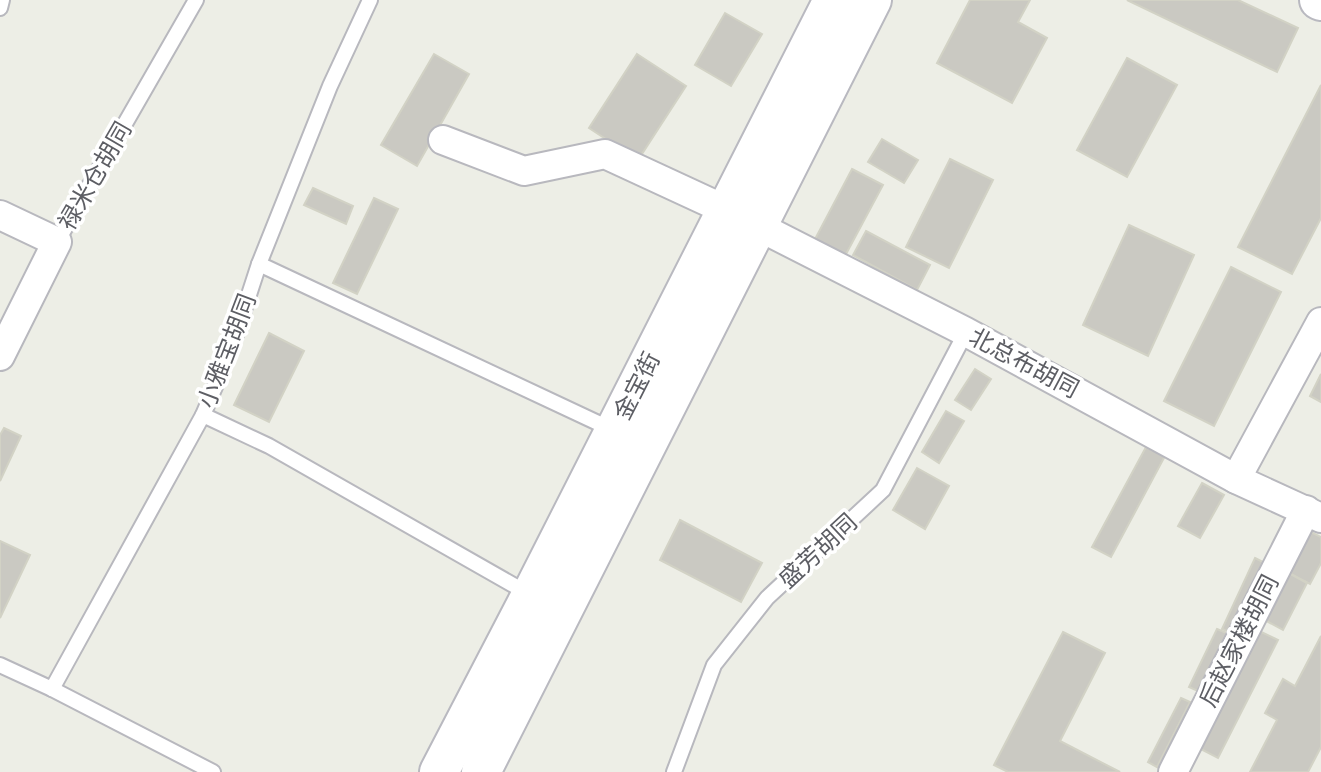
<svg xmlns="http://www.w3.org/2000/svg" width="1321" height="772" font-family="'DejaVu Sans','Noto Sans SC',sans-serif">
<style>
.building{fill:#cac9c2;stroke:#d2d2c5;stroke-width:2}
.lines{fill:none;stroke-linecap:round;stroke-linejoin:round}
.lane-casing{stroke:#b8b8be;stroke-width:18}
.street-casing{stroke:#b8b8be;stroke-width:32}
.secondary-casing{stroke:#b9b9c0;stroke-width:42}
.lane{stroke:#fff;stroke-width:14}
.street{stroke:#fff;stroke-width:28}
.secondary{stroke:#fff;stroke-width:38}
.labels{text-anchor:middle;dominant-baseline:central;stroke-width:7;stroke-linejoin:round;paint-order:stroke}
.street-label{font-size:24px;fill:#5d5e64;stroke:#fff}
</style>
<rect width="100%" height="100%" fill="#edeee6"/>
<!-- building -->
<g class="building">
<polygon points="970,0 1030,0 1018,22 1047,38 1012,103 937,63"/>
<polygon points="1127,0 1238,0 1298,28 1277,72"/>
<polygon points="725,13 762,34 731,86 695,65"/>
<polygon points="434,54 469,74 417,166 381,145"/>
<polygon points="637,54 686,86 638,160 589,128"/>
<polygon points="1127,58 1177,85 1127,177 1077,150"/>
<polygon points="1321,85 1321,218 1292,274 1238,247"/>
<polygon points="882,139 918,160 904,183 868,162"/>
<polygon points="950,159 993,180 949,268 906,247"/>
<polygon points="852,169 883,185 845,256 814,241"/>
<polygon points="313,188 353,206 346,224 304,205"/>
<polygon points="374,198 398,209 357,294 333,283"/>
<polygon points="1129,225 1194,255 1148,356 1083,325"/>
<polygon points="866,231 930,265 917,290 853,255"/>
<polygon points="1231,267 1281,292 1214,426 1164,401"/>
<polygon points="269,333 304,351 269,422 234,405"/>
<polygon points="975,369 991,379 971,410 955,400"/>
<polygon points="1321,374 1321,402 1310,396"/>
<polygon points="946,411 964,421 939,463 922,452"/>
<polygon points="4,428 21,436 0,481 0,435"/>
<polygon points="1146,447 1165,456 1111,557 1092,547"/>
<polygon points="917,468 949,486 925,529 893,510"/>
<polygon points="1202,483 1224,495 1200,538 1178,526"/>
<polygon points="680,520 762,563 741,602 660,560"/>
<polygon points="1307,530 1321,537 1321,563 1310,584 1285,571"/>
<polygon points="0,541 30,555 0,618"/>
<polygon points="1255,558 1263,562 1231,633 1222,629"/>
<polygon points="1285,571 1307,583 1283,630 1261,618"/>
<polygon points="1217,629 1229,634 1200,692 1189,687"/>
<polygon points="1255,629 1278,640 1218,758 1195,746"/>
<polygon points="1063,632 1105,653 1060,741 1120,772 1008,772 994,765"/>
<polygon points="1321,636 1321,747 1308,772 1250,772 1277,720 1265,713 1283,679 1295,686"/>
<polygon points="1181,698 1190,702 1157,767 1148,762"/>
</g>
<g class="lines">
<!-- lane casing -->
<g class="lane-casing">
<g id="lane">
<polyline points="0,8 2,0"/>
<polyline points="57,242 196,0"/>
<polyline points="259,264 613,430"/>
<polyline points="203,415 269,446 529,594"/>
<polyline points="0,665 52,689 213,772"/>
<polyline points="52,689 203,415 232,347 259,264 330,86 370,0"/>
<polyline points="674,772 714,665 767,598 883,490 966,332"/>
</g>
</g>
<!-- street casing -->
<g class="street-casing">
<g id="street">
<polyline points="443,140 524,171 605,154 726,210 966,332 1236,479 1321,518"/>
<polyline points="0,215 57,242 0,356"/>
<polyline points="1236,479 1321,322"/>
<polyline points="1173,772 1306,510"/>
</g>
</g>
<!-- secondary casing -->
<g class="secondary-casing">
<g id="secondary">
<polyline points="1319,0 1321,1"/>
<polyline points="439,772 531,595 833,0"/>
<polyline points="481,772 872,0"/>
</g>
</g>
<!-- lane -->
<use href="#lane" class="lane"/>
<!-- street -->
<use href="#street" class="street"/>
<!-- secondary -->
<use href="#secondary" class="secondary"/>
</g>
<g class="labels">
<!-- street labels -->
<g class="street-label">
<text transform="translate(95 176) rotate(-60)">禄米仓胡同</text>
<text transform="translate(227 351) rotate(-69)">小雅宝胡同</text>
<text transform="translate(1024 363) rotate(28)">北总布胡同</text>
<text transform="translate(637 386) rotate(-63)">金宝街</text>
<text transform="translate(818 551) rotate(-43)">盛芳胡同</text>
<text transform="translate(1239 641) rotate(-63)">后赵家楼胡同</text>
</g>
</g>
</svg>
